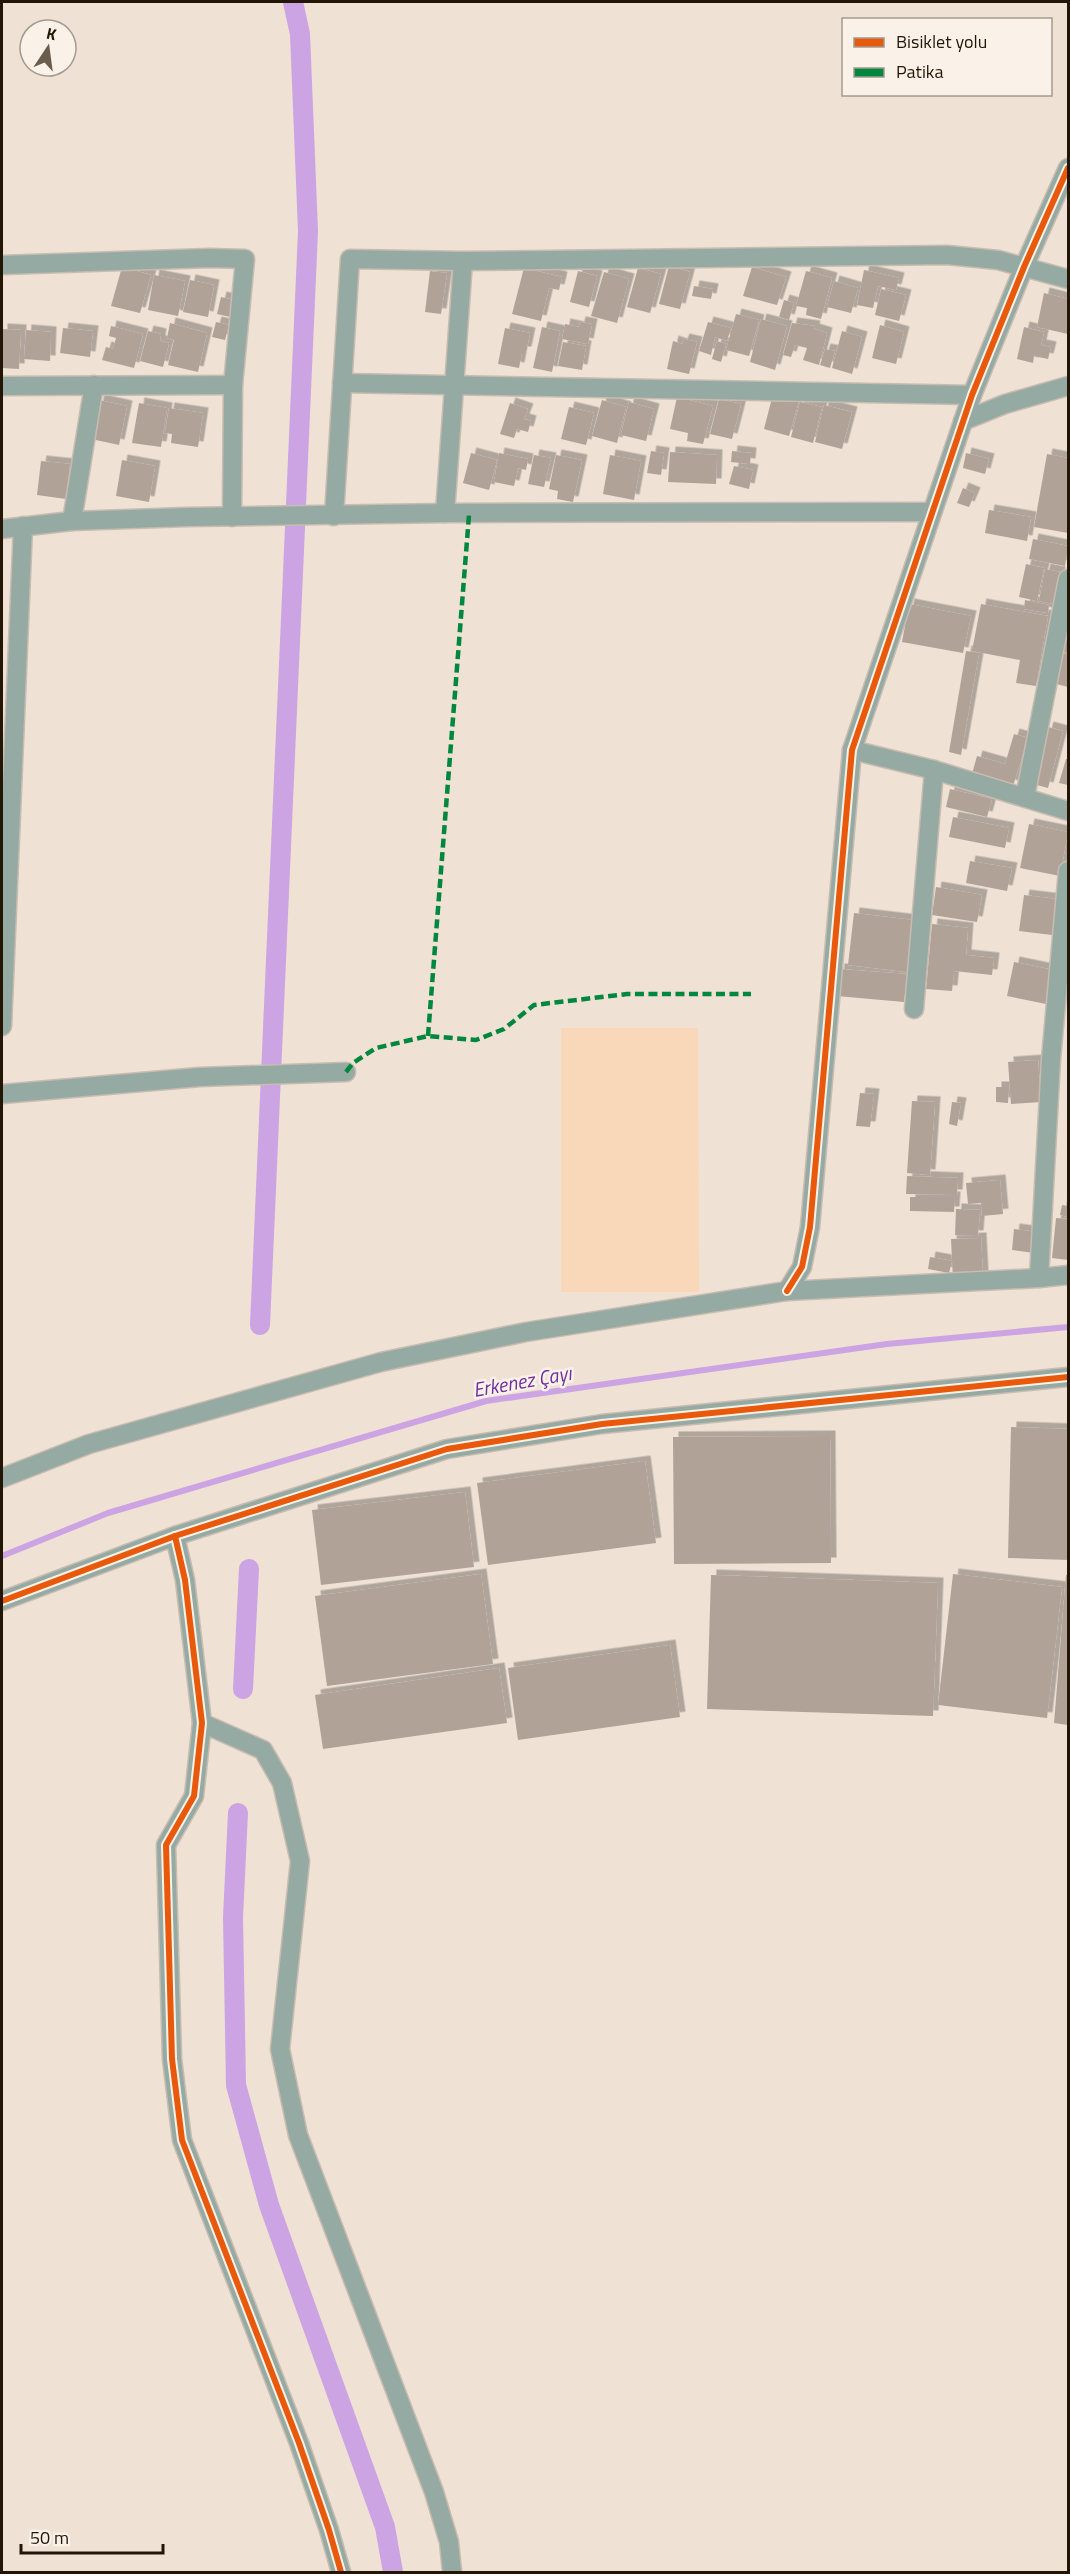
<svg xmlns="http://www.w3.org/2000/svg" width="1070" height="2574" font-family="'Titillium Web',sans-serif">
<style>
.built{fill:#f8d8b8}
.lines{fill:none;stroke-linecap:round;stroke-linejoin:round}
.stream{stroke:#cca3e3;stroke-width:6}
.canal{stroke:#cca3e3;stroke-width:20}
.building{fill:#b1a298;filter:url(#shadow)}
.minor-casing{stroke:#c8bcb1;stroke-width:21}
.minor{stroke:#96aaa4;stroke-width:18}
.quiet{stroke:#00873e;stroke-width:4.5;stroke-dasharray:9 4.5;stroke-linecap:butt}
.cycleway-casing{stroke:#faf2e9;stroke-width:10}
.cycleway{stroke:#e8590c;stroke-width:6}
.labels{text-anchor:middle;dominant-baseline:central;stroke-width:5;stroke-linejoin:round;paint-order:stroke}
.water-label{font-size:20px;font-style:italic;fill:#712f9f;stroke:#faf2e9}
</style>
<defs>
<filter id="shadow"><feDropShadow dx="5.5" dy="-5.5" stdDeviation="0" flood-color="#0004"/></filter>
</defs>
<rect width="100%" height="100%" fill="#efe1d4"/>
<!-- built -->
<polygon class="built" points="561,1028 698,1028 699,1292 561,1292"/>
<g class="lines">
<!-- stream -->
<polyline class="stream" points="2,1556 108,1513 486,1401 887,1344 1068,1327"/>
<!-- canal -->
<g class="canal">
<polyline points="260,1325 308,231 300,34 293,2"/>
<polyline points="243,1689 249,1569"/>
<polyline points="238,1813 233,1917 236,2085 269,2205 385,2527 393,2572"/>
</g>
</g>
<!-- building -->
<g class="building">
<polygon points="669,266 690,272 680,309 659,304"/>
<polygon points="122,267 151,275 140,313 111,306"/>
<polygon points="752,267 786,277 777,305 743,296"/>
<polygon points="524,268 562,277 559,290 549,288 541,321 512,314"/>
<polygon points="638,268 661,274 650,313 627,307"/>
<polygon points="864,270 899,278 896,290 878,286 873,308 857,305"/>
<polygon points="430,271 447,273 441,314 425,312"/>
<polygon points="578,271 597,276 589,307 570,302"/>
<polygon points="806,271 832,278 821,319 806,315 807,308 796,306"/>
<polygon points="604,272 629,279 617,323 591,316"/>
<polygon points="154,275 185,281 178,316 148,310"/>
<polygon points="190,280 214,285 208,317 183,312"/>
<polygon points="834,281 858,288 851,313 827,307"/>
<polygon points="694,286 713,289 711,299 692,296"/>
<polygon points="881,289 906,295 899,321 875,315"/>
<polygon points="1044,293 1068,299 1068,334 1037,327"/>
<polygon points="221,297 234,300 230,317 217,314"/>
<polygon points="784,300 794,303 789,320 779,317"/>
<polygon points="736,314 759,320 749,356 726,350"/>
<polygon points="761,319 787,326 775,370 750,362"/>
<polygon points="216,322 229,325 225,340 212,337"/>
<polygon points="580,322 592,324 588,344 562,339 565,324 579,327"/>
<polygon points="708,322 731,328 727,341 715,337 711,355 699,351"/>
<polygon points="170,323 207,333 198,372 168,365 174,340 167,338"/>
<polygon points="792,323 815,326 814,329 827,333 819,365 803,360 807,348 795,345 791,357 783,355"/>
<polygon points="880,325 904,332 896,364 872,358"/>
<polygon points="111,326 143,334 134,368 102,360 106,347 113,349 116,338 109,336"/>
<polygon points="542,327 560,331 552,372 533,368"/>
<polygon points="1024,327 1044,332 1041,345 1051,347 1048,359 1034,356 1033,363 1017,359"/>
<polygon points="63,328 93,331 90,357 60,353"/>
<polygon points="505,328 530,333 526,352 522,352 519,368 498,364"/>
<polygon points="2,329 21,330 19,369 2,368"/>
<polygon points="26,330 51,332 50,361 24,359"/>
<polygon points="148,331 161,334 160,341 169,343 163,367 140,361"/>
<polygon points="842,331 862,337 852,374 832,368"/>
<polygon points="684,339 697,342 689,374 667,369 673,341 682,344"/>
<polygon points="717,341 726,344 721,362 712,359"/>
<polygon points="563,342 586,346 582,370 558,366"/>
<polygon points="825,349 835,351 830,368 820,365"/>
<polygon points="773,394 799,401 789,436 764,429"/>
<polygon points="677,397 713,406 703,444 687,441 688,433 670,429"/>
<polygon points="719,399 741,404 732,439 710,434"/>
<polygon points="99,400 127,406 119,445 91,439"/>
<polygon points="602,400 626,407 617,443 592,436"/>
<polygon points="629,402 654,409 646,441 621,435"/>
<polygon points="800,402 822,407 813,443 791,437"/>
<polygon points="139,403 167,408 161,447 132,443"/>
<polygon points="510,403 528,409 524,419 531,421 528,432 517,429 514,438 500,434"/>
<polygon points="824,405 852,412 842,449 815,442"/>
<polygon points="569,407 594,413 586,445 561,439"/>
<polygon points="169,408 203,413 198,447 171,443 172,434 165,433"/>
<polygon points="651,451 664,453 661,475 647,473"/>
<polygon points="732,451 751,453 750,464 731,462"/>
<polygon points="670,452 717,455 716,484 668,482"/>
<polygon points="471,453 497,460 489,490 463,483"/>
<polygon points="499,453 528,459 526,470 518,468 514,486 494,482"/>
<polygon points="966,453 989,459 985,474 963,468"/>
<polygon points="1047,454 1068,458 1068,533 1034,527"/>
<polygon points="534,455 551,458 544,487 528,484"/>
<polygon points="556,455 582,460 573,502 557,499 558,491 549,489"/>
<polygon points="610,455 641,461 634,500 603,494"/>
<polygon points="122,460 155,466 149,502 116,496"/>
<polygon points="41,461 70,464 66,499 37,495"/>
<polygon points="734,466 753,470 749,489 729,484"/>
<polygon points="963,488 975,493 969,507 957,503"/>
<polygon points="989,510 1031,517 1027,541 985,533"/>
<polygon points="1033,539 1068,546 1065,566 1029,559"/>
<polygon points="1026,564 1044,568 1037,601 1019,597"/>
<polygon points="1045,569 1060,572 1054,604 1039,601"/>
<polygon points="1025,600 1049,605 1048,613 1024,609"/>
<polygon points="909,604 971,616 963,653 902,642"/>
<polygon points="981,604 1048,616 1036,686 1016,683 1020,660 972,651"/>
<polygon points="1062,639 1068,640 1068,653 1060,651"/>
<polygon points="966,651 979,653 961,755 949,752"/>
<polygon points="1060,653 1068,655 1068,687 1053,683"/>
<polygon points="1048,727 1063,731 1048,788 1033,784"/>
<polygon points="1014,734 1028,738 1013,786 972,774 977,756 1005,764"/>
<polygon points="1066,759 1068,759 1068,785 1059,783"/>
<polygon points="950,789 992,799 987,817 946,807"/>
<polygon points="953,817 1009,828 1005,848 949,837"/>
<polygon points="1029,824 1068,832 1060,876 1020,868"/>
<polygon points="970,861 1012,868 1007,891 966,883"/>
<polygon points="936,887 982,895 977,922 932,915"/>
<polygon points="1024,895 1056,899 1052,935 1019,931"/>
<polygon points="854,913 913,920 907,972 848,965"/>
<polygon points="932,924 968,928 966,955 994,958 992,975 954,971 952,991 926,989"/>
<polygon points="1014,962 1053,970 1046,1004 1007,996"/>
<polygon points="839,969 907,974 904,1002 837,996"/>
<polygon points="1038,1060 1041,1102 1011,1104 1008,1062"/>
<polygon points="996,1087 1009,1087 1008,1103 996,1102"/>
<polygon points="860,1093 874,1094 870,1127 856,1126"/>
<polygon points="912,1101 935,1102 930,1175 907,1173"/>
<polygon points="952,1102 961,1103 957,1126 949,1124"/>
<polygon points="907,1176 958,1178 957,1195 906,1194"/>
<polygon points="1000,1180 1003,1214 982,1216 981,1203 968,1204 966,1183"/>
<polygon points="910,1197 955,1197 954,1212 910,1211"/>
<polygon points="1062,1205 1068,1206 1068,1217 1060,1215"/>
<polygon points="956,1209 980,1210 978,1236 955,1235"/>
<polygon points="1056,1218 1068,1219 1068,1260 1052,1258"/>
<polygon points="1014,1229 1037,1232 1034,1253 1012,1250"/>
<polygon points="981,1238 983,1277 953,1279 951,1239"/>
<polygon points="930,1257 952,1261 949,1273 928,1269"/>
<polygon points="1011,1427 1068,1429 1068,1560 1008,1558"/>
<polygon points="830,1436 831,1563 674,1564 673,1437"/>
<polygon points="645,1461 656,1543 488,1565 477,1483"/>
<polygon points="465,1492 474,1567 321,1585 312,1510"/>
<polygon points="481,1574 493,1664 327,1686 315,1596"/>
<polygon points="953,1574 1062,1587 1047,1718 938,1705"/>
<polygon points="711,1575 938,1583 933,1716 707,1709"/>
<polygon points="1066,1575 1068,1575 1068,1725 1054,1723"/>
<polygon points="670,1645 680,1717 518,1740 508,1668"/>
<polygon points="499,1668 507,1723 323,1749 315,1695"/>
</g>
<g class="lines">
<!-- minor casing -->
<g class="minor-casing">
<g id="minor">
<polyline points="2,265 210,258 245,259 233,385 232,517"/>
<polyline points="342,383 972,395"/>
<polyline points="2,386 233,385"/>
<polyline points="963,421 1005,404 1068,386"/>
<polyline points="445,513 463,261"/>
<polyline points="334,516 350,259 463,261 947,255 998,260 1068,279"/>
<polyline points="72,521 94,385"/>
<polyline points="2,529 72,521 187,517 445,513 931,512"/>
<polyline points="852,750 934,770 914,1009"/>
<polyline points="934,770 1068,811"/>
<polyline points="1025,797 1068,579"/>
<polyline points="1068,871 1051,1059 1039,1278 1068,1275"/>
<polyline points="2,1026 23,526"/>
<polyline points="2,1094 200,1077 346,1072"/>
<polyline points="787,1291 802,1267 810,1227 852,750 972,395 1024,267 1068,168"/>
<polyline points="2,1478 89,1444 381,1362 526,1332 787,1291 1039,1278"/>
<polyline points="175,1536 185,1580 202,1723 194,1796 166,1845 172,2059 182,2140 299,2443 329,2530 341,2572"/>
<polyline points="2,1601 175,1536 447,1449 602,1424 1068,1377"/>
<polyline points="202,1723 263,1750 282,1783 300,1861 280,2049 298,2135 434,2492 449,2542 452,2572"/>
</g>
</g>
<!-- minor -->
<use href="#minor" class="minor"/>
<!-- quiet -->
<g class="quiet">
<polyline points="428,1036 469,515"/>
<polyline points="346,1072 353,1063 376,1048 428,1036 476,1040 504,1029 534,1005 627,994 751,994"/>
</g>
<!-- cycleway casing -->
<g class="cycleway-casing">
<g id="cycleway">
<polyline points="787,1291 802,1267 810,1227 852,750 972,395 1024,267 1068,168"/>
<polyline points="175,1536 185,1580 202,1723 194,1796 166,1845 172,2059 182,2140 299,2443 329,2530 341,2572"/>
<polyline points="2,1601 175,1536 447,1449 602,1424 1068,1377"/>
</g>
</g>
<!-- cycleway -->
<use href="#cycleway" class="cycleway"/>
</g>
<g class="labels">
<!-- water labels -->
<g class="water-label">
<text transform="translate(522 1381) rotate(-10)">Erkenez Çayı</text>
</g>
</g>
<!-- border -->
<rect width="1070" height="2574" fill="none" stroke="#241606" stroke-width="6"/>
<!-- legend -->
<rect x="842" y="18" width="210" height="78" fill="#faf2e9" stroke="#a49a8e" stroke-width="1.5"/>
<rect x="854" y="38" width="30" height="9" fill="#e8590c" stroke="#a49a8e" stroke-width="1.5"/>
<text x="896" y="48" font-size="18" fill="#241606">Bisiklet yolu</text>
<rect x="854" y="68" width="30" height="9" fill="#00873e" stroke="#a49a8e" stroke-width="1.5"/>
<text x="896" y="78" font-size="18" fill="#241606">Patika</text>
<!-- north arrow -->
<g transform="translate(48 48) rotate(13)"><circle r="28" fill="#faf2e9" stroke="#a49a8e" stroke-width="1.5"/>
<path d="M0-4.5L10 22L0 15L-10 22Z" fill="#6b5d4e"/>
<text y="-9" font-size="16" font-weight="bold" text-anchor="middle" fill="#241606">K</text>
</g>
<!-- scale -->
<path d="M21 2544v9h142v-9" fill="none" stroke="#241606" stroke-width="3"/>
<text x="30" y="2544" font-size="18" fill="#241606" stroke="#faf2e9" stroke-width="4.5" paint-order="stroke">50 m</text>
</svg>
